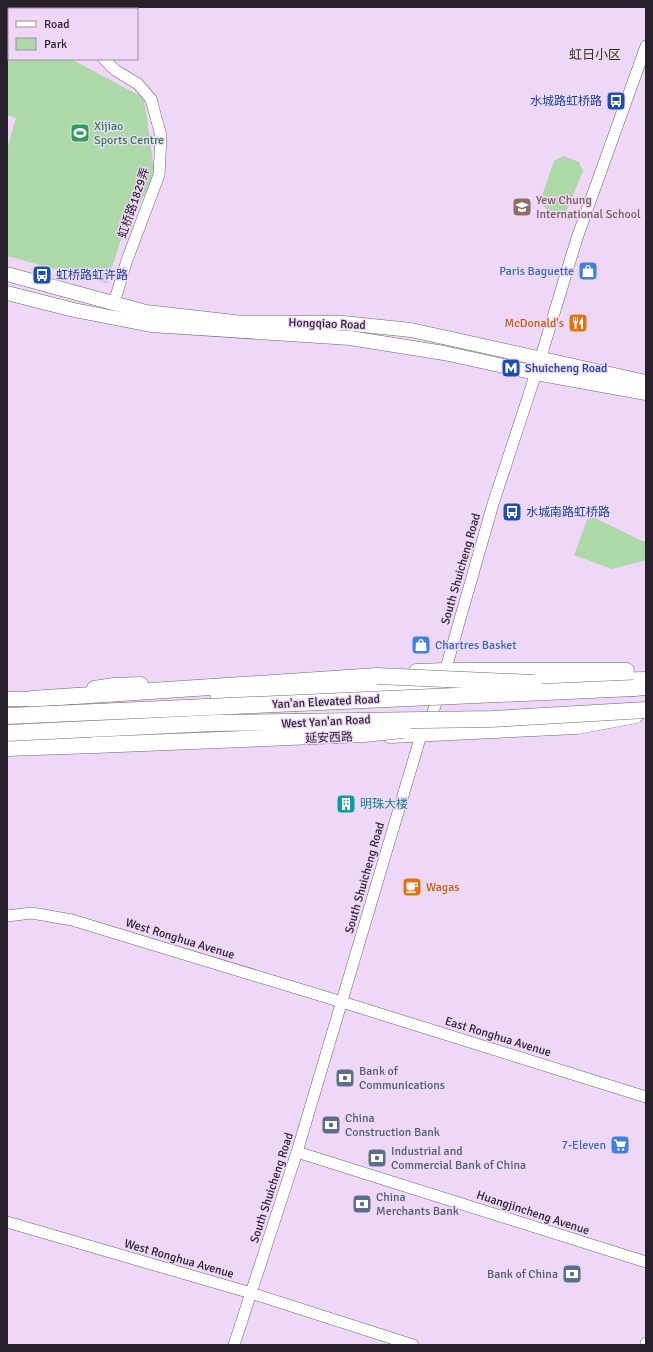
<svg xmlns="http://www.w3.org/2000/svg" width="653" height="1352" font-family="Signika,'Noto Sans SC',sans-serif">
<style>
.green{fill:#acd9a7}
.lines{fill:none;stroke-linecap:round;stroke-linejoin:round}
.minor-casing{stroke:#735f79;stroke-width:12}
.major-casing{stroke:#735f79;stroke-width:15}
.highway-casing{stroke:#735f79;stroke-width:17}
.minor{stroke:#fff;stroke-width:11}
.major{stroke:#fff;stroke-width:14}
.highway{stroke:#fff;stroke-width:16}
.highway-bridge-casing{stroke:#735f79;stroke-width:17;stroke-linecap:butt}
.highway-bridge{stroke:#fff;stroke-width:16}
.labels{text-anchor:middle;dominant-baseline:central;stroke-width:3;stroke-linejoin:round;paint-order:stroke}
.transit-label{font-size:12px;fill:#164399;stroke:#efd8f7;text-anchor:start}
.leisure-label{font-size:12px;fill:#27864d;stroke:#efd8f7;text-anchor:start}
.education-label{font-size:12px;fill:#785e54;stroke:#efd8f7;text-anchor:start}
.street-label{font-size:12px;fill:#271f2a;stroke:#efd8f7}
.shop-label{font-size:12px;fill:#366cbe;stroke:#efd8f7;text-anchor:end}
.food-label{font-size:12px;fill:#c56008;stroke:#efd8f7;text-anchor:end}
.culture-label{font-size:12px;fill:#0d838f;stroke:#efd8f7;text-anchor:start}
.service-label{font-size:12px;fill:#4e5e75;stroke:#efd8f7;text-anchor:start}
.neighbourhood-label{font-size:13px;fill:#393910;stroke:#efd8f7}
</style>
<rect width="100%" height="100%" fill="#efd8f7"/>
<!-- green -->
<g class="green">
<polygon points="7,7 90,7 89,9 9,9 9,59 71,59 144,98 155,177 124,230 107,283 7,256 7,149 16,118 7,115"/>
<polygon points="563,156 579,162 583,171 567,210 559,215 547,210 540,202 554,161"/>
<polygon points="589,515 642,541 646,541 646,560 612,569 574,555"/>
</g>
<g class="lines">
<!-- minor casing -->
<g class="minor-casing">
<g id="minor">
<polyline points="123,9 125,7"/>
<polyline points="104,59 115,70 138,84 151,99 161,136 159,175 127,260 114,303"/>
<polyline points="7,916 32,913 72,920 342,1002 646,1097"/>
<polyline points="297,1152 646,1262"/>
<polyline points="7,1222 251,1293 413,1345"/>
<polyline points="234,1345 297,1152 421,735 431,718 436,703 493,504 536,373 577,238 646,46"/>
<polyline points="646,1345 646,1343"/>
</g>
</g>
<!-- major casing -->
<g class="major-casing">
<g id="major">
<polyline points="7,274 146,312 243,323 343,323 411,330 646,382"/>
<polyline points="7,293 74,310 151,325 350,338 444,353 536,373 646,393"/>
<polyline points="416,671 446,670 627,670"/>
<polyline points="523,682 646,679"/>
<polyline points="94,688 114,685 141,684"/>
<polyline points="217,694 434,685"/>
<polyline points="7,699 43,699"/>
<polyline points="390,736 577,727 636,716"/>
</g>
</g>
<!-- highway casing -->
<g class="highway-casing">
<g id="highway">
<polyline points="634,688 646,687"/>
<polyline points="31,699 377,676"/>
<polyline points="7,748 95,745"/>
</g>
</g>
<!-- minor -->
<use href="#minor" class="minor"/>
<!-- major -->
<use href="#major" class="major"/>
<!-- highway -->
<use href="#highway" class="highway"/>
<!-- highway-bridge casing -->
<g class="highway-bridge-casing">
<g id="highway-bridge">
<polyline points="377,676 534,683"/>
<polyline points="7,716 634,688"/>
<polyline points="7,733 215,723 491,719 646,710"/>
<polyline points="95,745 364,734 403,730"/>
</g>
</g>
<!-- highway-bridge -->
<use href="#highway-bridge" class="highway-bridge"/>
</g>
<!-- icons -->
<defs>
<g id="bus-square" transform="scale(1)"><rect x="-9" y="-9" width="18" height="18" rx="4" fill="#1a4fb4" stroke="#efd8f7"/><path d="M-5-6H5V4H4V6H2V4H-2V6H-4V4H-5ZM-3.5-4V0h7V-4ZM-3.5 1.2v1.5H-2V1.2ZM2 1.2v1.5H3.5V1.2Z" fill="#fff"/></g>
<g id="stadium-square" transform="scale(1)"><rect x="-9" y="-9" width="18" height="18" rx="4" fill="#2e9e5b" stroke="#efd8f7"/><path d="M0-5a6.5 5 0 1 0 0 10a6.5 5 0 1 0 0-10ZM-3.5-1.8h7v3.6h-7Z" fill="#fff"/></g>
<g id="school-square" transform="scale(1)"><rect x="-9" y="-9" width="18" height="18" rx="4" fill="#8d6e63" stroke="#efd8f7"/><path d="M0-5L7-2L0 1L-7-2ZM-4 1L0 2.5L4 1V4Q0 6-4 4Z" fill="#fff"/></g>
<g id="shop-square" transform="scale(1)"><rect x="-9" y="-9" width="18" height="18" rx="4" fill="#3f7fe0" stroke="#efd8f7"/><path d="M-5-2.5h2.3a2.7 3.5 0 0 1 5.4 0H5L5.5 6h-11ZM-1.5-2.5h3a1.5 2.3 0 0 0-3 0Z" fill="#fff"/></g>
<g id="restaurant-square" transform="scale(1)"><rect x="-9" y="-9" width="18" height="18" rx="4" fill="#e8710a" stroke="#efd8f7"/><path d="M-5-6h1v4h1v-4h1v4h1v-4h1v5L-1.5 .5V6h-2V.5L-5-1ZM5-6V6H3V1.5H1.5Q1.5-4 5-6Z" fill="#fff"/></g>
<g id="metro-square" transform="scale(1)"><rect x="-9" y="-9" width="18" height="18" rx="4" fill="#1a4fb4" stroke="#efd8f7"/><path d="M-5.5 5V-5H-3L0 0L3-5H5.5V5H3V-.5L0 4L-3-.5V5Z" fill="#fff"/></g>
<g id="building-square" transform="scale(1)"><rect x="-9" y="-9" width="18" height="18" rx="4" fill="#0f9aa8" stroke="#efd8f7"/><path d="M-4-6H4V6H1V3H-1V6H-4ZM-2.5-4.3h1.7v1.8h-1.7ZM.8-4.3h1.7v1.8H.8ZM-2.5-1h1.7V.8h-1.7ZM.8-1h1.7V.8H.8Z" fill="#fff"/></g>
<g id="cafe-square" transform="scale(1)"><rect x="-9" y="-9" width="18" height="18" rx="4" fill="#e8710a" stroke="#efd8f7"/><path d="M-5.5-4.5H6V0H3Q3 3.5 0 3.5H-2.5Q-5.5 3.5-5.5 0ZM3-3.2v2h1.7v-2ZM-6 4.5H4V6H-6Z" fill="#fff"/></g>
<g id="bank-square" transform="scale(1)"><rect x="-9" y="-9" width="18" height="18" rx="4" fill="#5c6f8a" stroke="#efd8f7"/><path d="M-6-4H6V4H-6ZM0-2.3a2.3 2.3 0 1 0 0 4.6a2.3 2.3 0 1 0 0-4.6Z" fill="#fff"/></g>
<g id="supermarket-square" transform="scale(1)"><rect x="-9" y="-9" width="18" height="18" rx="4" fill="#3f7fe0" stroke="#efd8f7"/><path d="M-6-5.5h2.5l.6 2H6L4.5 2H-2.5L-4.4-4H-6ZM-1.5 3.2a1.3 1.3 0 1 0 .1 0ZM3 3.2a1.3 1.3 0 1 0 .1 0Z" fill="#fff"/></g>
</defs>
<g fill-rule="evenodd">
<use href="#bus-square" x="616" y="101"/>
<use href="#stadium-square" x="80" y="133"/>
<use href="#school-square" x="522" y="207"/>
<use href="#shop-square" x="588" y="271"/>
<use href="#bus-square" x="42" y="275"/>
<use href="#restaurant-square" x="578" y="323"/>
<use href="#metro-square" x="511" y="368"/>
<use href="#bus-square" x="512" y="512"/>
<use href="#shop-square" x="421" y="645"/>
<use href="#building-square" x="346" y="804"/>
<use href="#cafe-square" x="412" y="887"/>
<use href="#bank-square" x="345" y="1078"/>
<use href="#bank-square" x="331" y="1125"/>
<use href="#supermarket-square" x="620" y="1145"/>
<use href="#bank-square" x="377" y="1158"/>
<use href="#bank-square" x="362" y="1204"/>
<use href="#bank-square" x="572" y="1274"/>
</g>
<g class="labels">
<!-- transit labels -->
<g class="transit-label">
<text x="602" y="101" text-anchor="end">水城路虹桥路</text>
<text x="56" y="275">虹桥路虹许路</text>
<text x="525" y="368">Shuicheng Road</text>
<text x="526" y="512">水城南路虹桥路</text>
</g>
<!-- leisure labels -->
<g class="leisure-label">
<text x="94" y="126">Xijiao<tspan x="94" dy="14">Sports Centre</tspan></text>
</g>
<!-- education labels -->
<g class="education-label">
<text x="536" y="200">Yew Chung<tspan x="536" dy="14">International School</tspan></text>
</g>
<!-- street labels -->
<g class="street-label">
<text transform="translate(134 203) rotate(-71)">虹桥路1829弄</text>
<text transform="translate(327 324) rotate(2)">Hongqiao Road</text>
<text transform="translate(461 569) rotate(-74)">South Shuicheng Road</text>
<text transform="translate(326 702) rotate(-3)">Yan'an Elevated Road</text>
<text transform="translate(326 722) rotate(-3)">West Yan'an Road</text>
<text transform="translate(329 738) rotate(-2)">延安西路</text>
<text transform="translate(365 878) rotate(-74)">South Shuicheng Road</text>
<text transform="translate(180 939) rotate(17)">West Ronghua Avenue</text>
<text transform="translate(498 1037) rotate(17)">East Ronghua Avenue</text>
<text transform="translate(272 1188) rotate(-72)">South Shuicheng Road</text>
<text transform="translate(533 1213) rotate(18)">Huangjincheng Avenue</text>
<text transform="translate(179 1259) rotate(16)">West Ronghua Avenue</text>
</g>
<!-- shop labels -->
<g class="shop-label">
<text x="574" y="271">Paris Baguette</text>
<text x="435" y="645" text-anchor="start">Chartres Basket</text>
<text x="606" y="1145">7-Eleven</text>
</g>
<!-- food labels -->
<g class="food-label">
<text x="564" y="323">McDonald's</text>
<text x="426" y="887" text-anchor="start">Wagas</text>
</g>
<!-- culture labels -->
<g class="culture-label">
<text x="360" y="804">明珠大楼</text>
</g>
<!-- service labels -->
<g class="service-label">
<text x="359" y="1071">Bank of<tspan x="359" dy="14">Communications</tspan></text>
<text x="345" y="1118">China<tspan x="345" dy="14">Construction Bank</tspan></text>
<text x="391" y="1151">Industrial and<tspan x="391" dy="14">Commercial Bank of China</tspan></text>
<text x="376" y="1197">China<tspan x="376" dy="14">Merchants Bank</tspan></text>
<text x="558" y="1274" text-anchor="end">Bank of China</text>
</g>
<!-- neighbourhood labels -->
<g class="neighbourhood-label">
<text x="595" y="55">虹日小区</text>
</g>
</g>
<!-- border -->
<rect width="653" height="1352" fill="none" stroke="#271f2a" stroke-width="16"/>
<!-- legend -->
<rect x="8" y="8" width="130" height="52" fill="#efd8f7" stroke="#9f8ea5"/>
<rect x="16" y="21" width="20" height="6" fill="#ffffff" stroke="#9f8ea5"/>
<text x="44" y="28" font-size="12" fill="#271f2a">Road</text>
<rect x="16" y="38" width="20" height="12" fill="#acd9a7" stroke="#9f8ea5"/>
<text x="44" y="48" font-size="12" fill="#271f2a">Park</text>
</svg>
